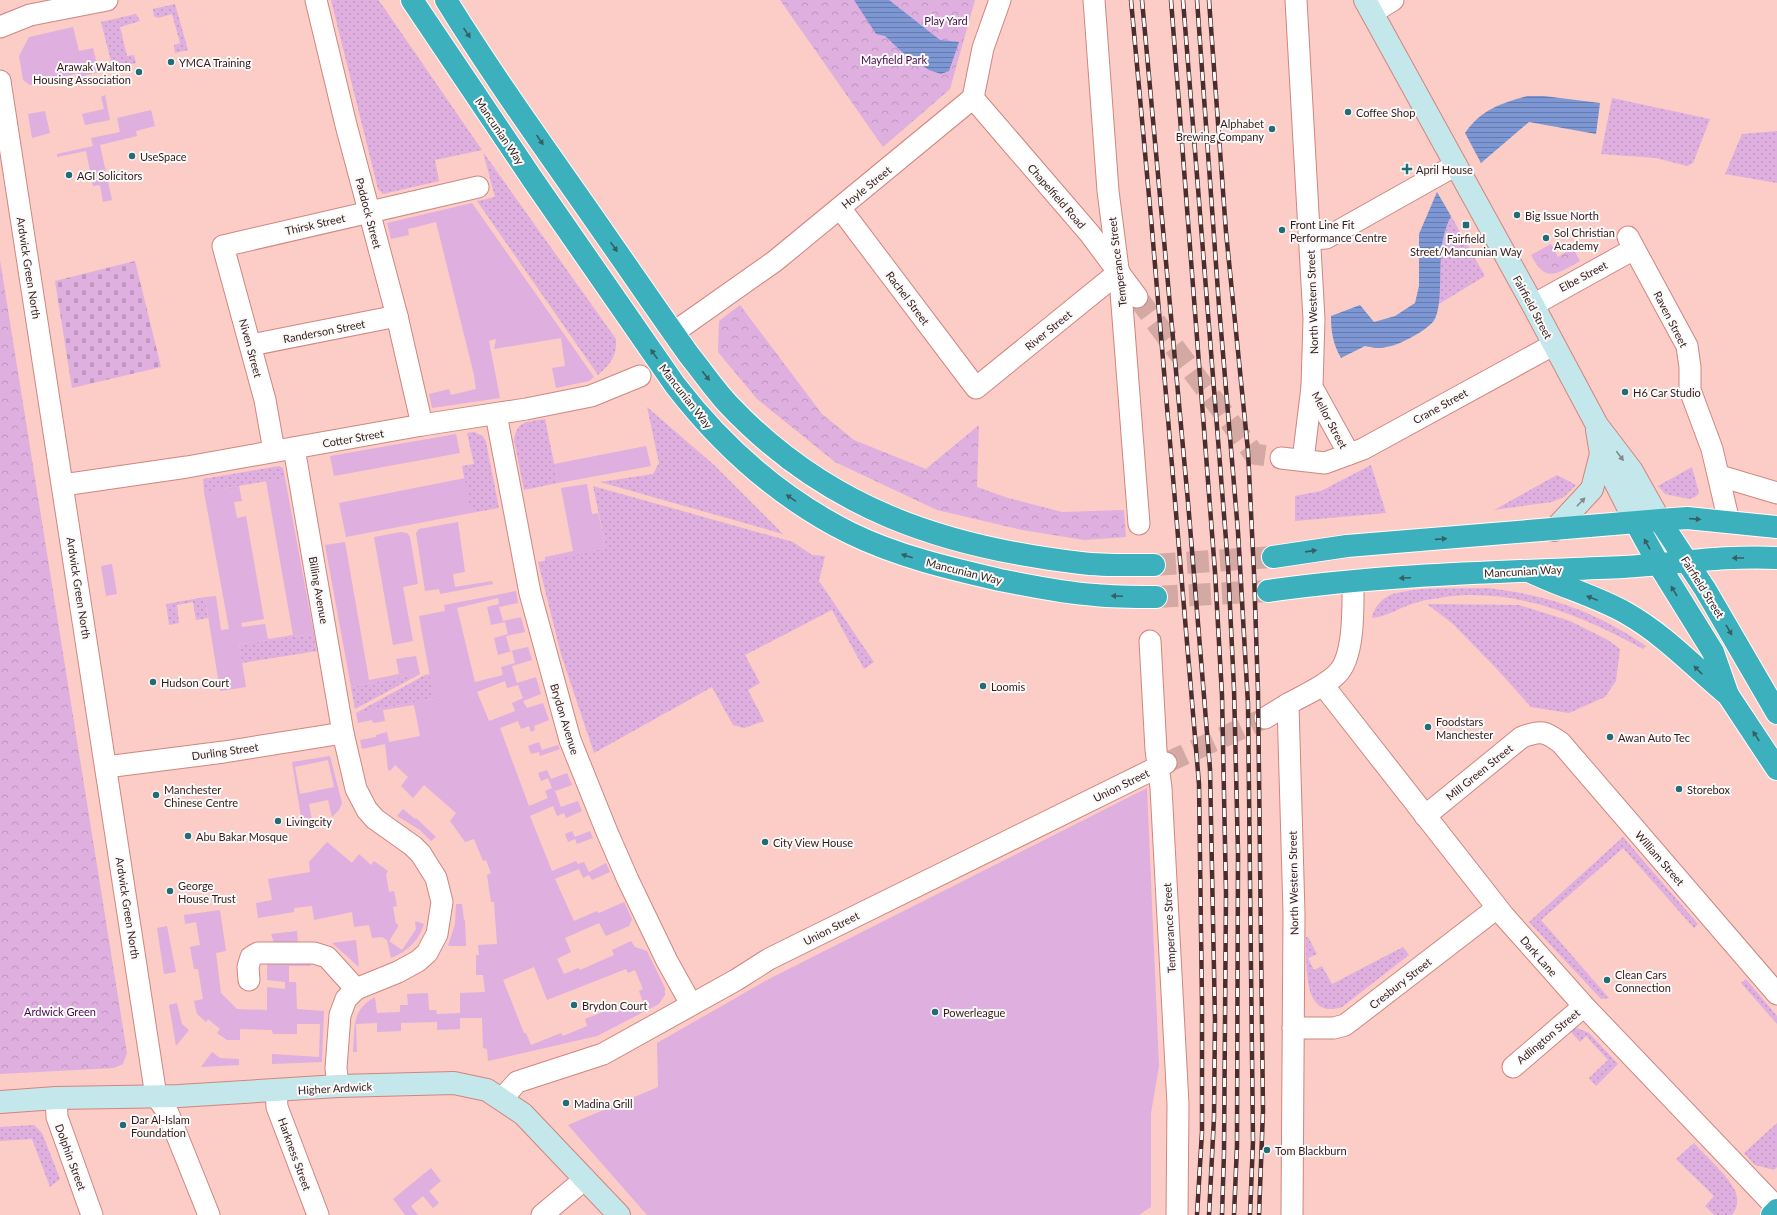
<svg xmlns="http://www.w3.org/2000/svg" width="1777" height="1215" font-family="Lato,sans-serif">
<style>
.grass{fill:url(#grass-dots)}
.forest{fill:url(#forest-crowns)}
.cemetery{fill:url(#cemetery-stones)}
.garden{fill:#deafdf;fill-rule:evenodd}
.water{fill:url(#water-rules)}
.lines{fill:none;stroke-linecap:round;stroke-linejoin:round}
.street-tunnel{stroke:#d4a8a3;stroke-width:21;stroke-dasharray:21 10;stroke-linecap:butt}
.highway-tunnel{stroke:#d4a8a3;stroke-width:22;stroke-dasharray:22 11;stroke-linecap:butt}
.street-casing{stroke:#cf867f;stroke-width:23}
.secondary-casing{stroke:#cf867f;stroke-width:24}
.highway-casing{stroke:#fff;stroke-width:24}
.street{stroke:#fff;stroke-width:21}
.secondary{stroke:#c4e7eb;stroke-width:22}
.highway{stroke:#3cb0bd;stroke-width:22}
.rail-casing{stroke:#4b2d2b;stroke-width:4.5}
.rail{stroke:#fafafa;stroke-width:3;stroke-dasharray:9;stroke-linecap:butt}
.oneway{fill:#395e62}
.oneway2{fill:#848b8c}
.poi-dot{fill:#226c75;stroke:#fafafa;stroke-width:1.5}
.labels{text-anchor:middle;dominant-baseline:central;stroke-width:4;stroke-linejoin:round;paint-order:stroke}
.park-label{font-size:11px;fill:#4a084e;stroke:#fafafa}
.poi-label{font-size:11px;fill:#361a18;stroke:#fafafa;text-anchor:start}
.street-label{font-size:11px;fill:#361a18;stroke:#fafafa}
</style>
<defs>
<pattern id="grass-dots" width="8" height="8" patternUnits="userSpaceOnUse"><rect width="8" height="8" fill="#deafdf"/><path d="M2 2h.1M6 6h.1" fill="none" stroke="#bf96bf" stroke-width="1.8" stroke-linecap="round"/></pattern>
<pattern id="forest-crowns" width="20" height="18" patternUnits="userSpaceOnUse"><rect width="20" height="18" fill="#deafdf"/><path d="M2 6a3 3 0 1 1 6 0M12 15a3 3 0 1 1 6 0" fill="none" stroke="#bf96bf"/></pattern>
<pattern id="cemetery-stones" width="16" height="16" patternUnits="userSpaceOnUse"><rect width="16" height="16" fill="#deafdf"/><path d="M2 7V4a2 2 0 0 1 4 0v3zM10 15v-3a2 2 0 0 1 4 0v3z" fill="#bf96bf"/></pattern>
<pattern id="water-rules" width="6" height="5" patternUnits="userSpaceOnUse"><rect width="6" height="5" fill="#7c97d4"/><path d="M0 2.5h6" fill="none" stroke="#667aab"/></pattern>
</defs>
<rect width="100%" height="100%" fill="#fcccc6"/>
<!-- grass -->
<g class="grass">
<polygon points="331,0 378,0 380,2 482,150 435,160 439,181 383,194 378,189"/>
<polygon points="175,4 188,50 175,53 174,45 180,43 172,14 158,18 154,16 153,9"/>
<polygon points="136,14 140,21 120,27 127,56 134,55 136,63 113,69 101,22"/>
<polygon points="1612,98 1710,119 1693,163 1687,166 1656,158 1601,154"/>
<polygon points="1777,131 1777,183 1725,174 1742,134"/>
<path d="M483,152L616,339C617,357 610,364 598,375L477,201L495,197Z"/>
<path d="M1451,216L1485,276L1439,304C1440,275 1438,242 1451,216Z"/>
<polygon points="647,407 714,465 783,534 600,482 653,474 659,463"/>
<path d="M545,419L558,483L524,490L514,440C517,420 528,422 545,419Z"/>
<polygon points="474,432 483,436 486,442 499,508 471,513 462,466 474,464 467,433"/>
<polygon points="1371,465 1386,513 1295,521 1295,496 1321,491"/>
<polygon points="279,466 283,468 285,478 204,492 203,479"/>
<polygon points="1692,467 1699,493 1695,497 1689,499 1665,494 1658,486"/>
<polygon points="1557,475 1576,485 1564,497 1552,502 1494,510"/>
<polygon points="593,486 793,542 812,555 825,556 819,581 874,662 864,669 832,610 745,655 760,683 748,690 764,721 744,728 733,725 712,687 594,753 561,654 538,562 606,548"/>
<path d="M1487,588C1548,595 1595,611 1646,646L1643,649C1584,616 1514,587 1445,597C1434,599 1422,600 1412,604C1399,608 1385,617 1372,618C1374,606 1385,595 1397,593C1424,586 1459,589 1487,588Z"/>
<polygon points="205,597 208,618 196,620 193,602 177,605 179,623 169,625 166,604"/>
<polygon points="1427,604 1519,605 1570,621 1608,640 1620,649 1616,681 1605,697 1569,713 1531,707 1496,668 1453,624"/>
<polygon points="314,634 317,651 242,663 239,644"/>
<polygon points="420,674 355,709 351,687"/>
<polygon points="430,674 434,699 356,713 425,675"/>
<polygon points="1623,837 1698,924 1694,928 1623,848 1541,920 1609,998 1601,999 1529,922"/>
<path d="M1306,937H1308L1317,954L1308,958L1314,970L1322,966L1332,984L1403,947L1409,955L1342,1007C1301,1021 1307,962 1306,937Z"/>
<polygon points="1746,979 1777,1016 1777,1024 1741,983"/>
<polygon points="1575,1027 1589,1033 1618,1064 1596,1086 1589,1078 1608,1060 1586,1036 1580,1042 1570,1031"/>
<polygon points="1777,1123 1777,1167 1774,1170 1755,1165 1744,1153"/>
<polygon points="34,1125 42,1133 60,1179 50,1187 32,1139 0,1141 0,1127"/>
<path d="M1694,1143C1705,1156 1735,1181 1737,1197C1738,1204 1736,1210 1732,1215H1714L1705,1206L1714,1196L1676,1159Z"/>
</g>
<!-- forest -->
<g class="forest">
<polygon points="780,0 975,0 950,89 883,147"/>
<path d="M1551,244L1558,257L1573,248L1580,261C1556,274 1546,284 1531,255Z"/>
<polygon points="0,260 127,1053 123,1064 114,1068 0,1074"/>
<polygon points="740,305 822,414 854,440 926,469 979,425 977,487 1008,498 1062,512 1124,510 1126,537 1084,540 1022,530 937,510 835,462 757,399 718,352 719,321"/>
</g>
<!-- cemetery -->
<polygon class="cemetery" points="135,261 161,367 72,388 55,281"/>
<!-- garden -->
<g class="garden">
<polygon points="73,27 79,51 93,48 99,72 79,77 78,73 30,85 23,80 19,56 29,37"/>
<polygon points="105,95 110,120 85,125 82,114 104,109 101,97"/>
<polygon points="151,110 155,126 136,131 137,136 100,145 112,200 103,202 100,185 93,186 86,151 57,157 57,154 93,146 91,138 120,132 117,118"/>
<polygon points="45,111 50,133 32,138 28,114"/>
<polygon points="472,203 594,377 589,381 556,388 552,368 565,366 561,338 494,349 496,339 489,341 500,398 432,408 429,394 449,389 451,395 476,389 474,375 436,222 408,229 409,235 391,239 387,223"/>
<polygon points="456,434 460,453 334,476 330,456"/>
<polygon points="646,446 651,466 558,483 554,464"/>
<polygon points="285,478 314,634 239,644 246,687 220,691 205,597 216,596 221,630 229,629 204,492 239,486 242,501 234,502 237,518 246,516 264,619 241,623 242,627 265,624 268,639 293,635 266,481"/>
<polygon points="465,478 471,513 346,537 339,503"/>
<polygon points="587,484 592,514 598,513 606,548 545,561 545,557 573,551 561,488"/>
<polygon points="458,522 465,572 453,574 455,587 492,581 493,584 440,594 439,589 425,591 416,533 419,529"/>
<polygon points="401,532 407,533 410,537 418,584 403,587 413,641 393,645 374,537"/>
<polygon points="345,542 369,680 399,674 396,659 416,656 420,674 351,687 325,545"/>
<polygon points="112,564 117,594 106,596 101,566"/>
<path d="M516,591L518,603L499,607L503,621L521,617L525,632L506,636L510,651L528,647L532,660L512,666L517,683L536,677L541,694L523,701L527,708L543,703L549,720L534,726L535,730L531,732L529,726L521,729L518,721L500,728L529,806L548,798L545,791L552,788L548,778L541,781L538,773L547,770L551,779L567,773L572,785L555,791L561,807L578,801L582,811L566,818L564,813L557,816L553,806L530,816L552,871L576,861L578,864L584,862L589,872L606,863L610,872L592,880L589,875L583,878L579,869L555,879L574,921L597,911L599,913L624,902L632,919L629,926L606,936L599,923L565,938L571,952L557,959L564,974L578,968L580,970L614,955L612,950L631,941L635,947L647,951L665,988V995L659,1004L597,1036L488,1061L487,1049L483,1048L482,1018H460V1029L437,1030V1022L401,1023V1031L377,1032V1023L356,1024L357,1052H353C355,1028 351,1010 375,997L377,1013L400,1012V1005H408L407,994L428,993L429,1010H436L437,1014L460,1013V993L485,992L483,975H476V955H479L478,945L497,944L494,902H491L487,875L491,873L486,860L483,861L474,839L465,842L450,821L456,813L424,785L413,798L401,786L408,777L395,765L390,771L388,770L385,744L362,749L360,740L376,737V735L387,732L389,742L420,736L414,705L383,710L385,721L373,723L372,720L358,723L356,713L434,699L419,616L445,611L444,605ZM498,598L499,604L487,607L491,625L505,622L508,634L494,638L498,655L512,651L515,663L501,667L503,675L475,682L457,608ZM505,681L507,688L518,685L523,698L512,703L515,711L489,721L477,692ZM534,967L547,1000L626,969L628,973L635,970L643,989L639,991L643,1002L615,1013L613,1008L585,1019L587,1026L563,1036L561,1033L531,1045L526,1033H524L503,980Z"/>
<polygon points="539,742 542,750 558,745 560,749 540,756 539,752 531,754 528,746"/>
<path d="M330,756L342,803L339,810L332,817L328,800L309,804L312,821L302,823L292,762ZM328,760L334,787L300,794L295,767Z"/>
<polygon points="1147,788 1159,1066 1151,1113 1151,1207 1139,1215 647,1215 568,1125 658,1087 657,1043 767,980"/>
<polygon points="403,809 415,819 416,818 436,837 431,841 420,830 397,816"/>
<polygon points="572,831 575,837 590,831 593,838 577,844 575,839 568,842 565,834"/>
<path d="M327,842L352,863L359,854L371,865L374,861L388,871L386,874L389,892L394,891L397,906L393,907L396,924H398V927L389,941L402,950L416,929L415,921L424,924C419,941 407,951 391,958L387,940L382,937L372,938L369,925L354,927L352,912L314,920L312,906L294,908V912L258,918L256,903L272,900L268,879L310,872L309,862Z"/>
<polygon points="456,904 462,904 464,920 465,920 466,946 448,946 455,924"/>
<polygon points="220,910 226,951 216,953 221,993 237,1009 267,1010 267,987 285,989 285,982 267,980 267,961 310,962 311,966 289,966 289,982 296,982 297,1009 324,1011 322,1062 272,1064 272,1054 319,1057 320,1024 297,1024 297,1034 273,1034 272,1030 240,1029 240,1040 227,1040 217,1033 220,1029 208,1019 206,1022 197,1014 194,1001 203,999 198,969 194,969 190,947 200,945 196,922 185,924 184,915"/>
<polygon points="167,926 176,972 164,974 157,928"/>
<polygon points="297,931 298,944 274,943 271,934"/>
<polygon points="356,940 359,967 332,943"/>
<polygon points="177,1003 182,1024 189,1030 176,1046 169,1005"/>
<polygon points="212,1052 220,1058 239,1059 239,1065 201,1067"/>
<polygon points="431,1168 441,1181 429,1191 439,1203 433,1208 423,1196 411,1206 418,1215 405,1215 393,1199"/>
</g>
<!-- water -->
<g class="water">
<polygon points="854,0 889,0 940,40 959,42 949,71 941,74 929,70 902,52 885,36 876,34"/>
<path d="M1527,96H1544L1600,103L1596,134L1529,122L1481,163L1465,133C1482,109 1500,104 1527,96Z"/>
<path d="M1437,192L1451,216C1445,228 1441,244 1441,258C1439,274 1443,312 1432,323C1425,330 1414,336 1406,340C1393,347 1380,350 1365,346L1341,358C1333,344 1331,332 1331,316L1360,305L1374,322L1395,316L1415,303L1419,286V234Z"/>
</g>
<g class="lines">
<!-- street-tunnel -->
<g class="street-tunnel">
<polyline points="1137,297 1254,454 1281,458"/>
<polyline points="1166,763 1265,718"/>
</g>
<!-- highway-tunnel -->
<g class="highway-tunnel">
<polyline points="1154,565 1273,557"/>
<polyline points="1156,597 1268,591"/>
</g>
<!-- street casing -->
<g class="street-casing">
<g id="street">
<polyline points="316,0 346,125 397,316 422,425"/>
<polyline points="1094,0 1108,191 1121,292 1139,524"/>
<polyline points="1296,0 1314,319 1312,387 1303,460"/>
<polyline points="1372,13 1393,0"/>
<polyline points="0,27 30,15 107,0"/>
<polyline points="0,81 156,1096 168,1113 209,1215"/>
<polyline points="973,98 1090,234 1137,297"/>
<polyline points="840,208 976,388 1119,272"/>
<polyline points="1628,237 1687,346 1690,367 1690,390 1712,449 1729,522"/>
<polyline points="1310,239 1326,238 1456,165"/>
<polyline points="1533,305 1634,249"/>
<polyline points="673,333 775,261 973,98 983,48 1000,0"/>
<polyline points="251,345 397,316"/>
<polyline points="1312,387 1349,454"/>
<polyline points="496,414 530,593 570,740 607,832 628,880 667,961 691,1004"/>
<polyline points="294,448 343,733 356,789 367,810 375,819 413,846 421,854 436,878 442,902 437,934 427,953 418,961 398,972 356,989 346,999 340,1015 336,1068 338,1086"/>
<polyline points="274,451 265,400 223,246 478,187"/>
<polyline points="1281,458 1325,463 1363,449 1553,345"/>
<polyline points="1720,476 1777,493"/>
<polyline points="63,485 187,467 422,425 526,409 591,396 640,376"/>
<polyline points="1150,641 1156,750 1161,788 1178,1104 1177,1215"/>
<polyline points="1323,685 1504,916 1584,1006 1777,1208"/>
<polyline points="1265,718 1288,704"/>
<polyline points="106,767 224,752 343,733"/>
<path d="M1425,816L1522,737C1541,730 1545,731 1561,743L1777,994"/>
<polyline points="249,980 248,967 251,957 258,953 314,953 327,957 356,989"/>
<polyline points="1293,1028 1334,1028 1345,1025 1497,908"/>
<polyline points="1513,1067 1584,1006"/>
<polyline points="276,1091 277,1107 318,1215"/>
<polyline points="56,1098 57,1117 92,1215"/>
<polyline points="502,1099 517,1082 603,1054 736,980 769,959 1166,763"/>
<polyline points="542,1215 585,1179"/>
<path d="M1292,1215L1294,913L1288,704C1304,695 1324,687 1337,674C1355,657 1353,605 1353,581"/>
</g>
</g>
<!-- secondary casing -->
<g class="secondary-casing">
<g id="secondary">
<polyline points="1365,0 1533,305 1597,425 1632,471 1660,521"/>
<polyline points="1597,430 1601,454 1636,523"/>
<polyline points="1554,530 1592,489 1601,454"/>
<polyline points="0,1102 56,1098 179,1096 338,1086 454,1083 487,1090 523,1114 619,1215"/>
</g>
</g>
<!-- highway casing -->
<g class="highway-casing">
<g id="highway">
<path d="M412,0L533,180L675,385C722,446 780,498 850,533C897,556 948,568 1000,580C1031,586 1063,593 1095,595C1115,597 1135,597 1156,597"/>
<path d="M446,0C496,81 552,158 606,236C634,276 661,316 689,355C702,371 714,389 728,404C826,508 942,547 1081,563C1105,566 1130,565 1154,565"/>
<polyline points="1660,521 1705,589 1777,713"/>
<polyline points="1636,523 1659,565 1713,652 1728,695 1777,769"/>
<polyline points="1273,557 1347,546 1673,519 1687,518 1777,527"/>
<path d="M1531,572C1562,587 1596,596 1626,613C1665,635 1694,667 1728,695"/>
<path d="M1268,591C1385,574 1506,572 1624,567C1675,564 1725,555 1777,558"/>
<polyline points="1772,1215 1777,1210"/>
</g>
</g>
<!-- street -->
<use href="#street" class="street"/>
<!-- secondary -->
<use href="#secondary" class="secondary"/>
<!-- highway -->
<use href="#highway" class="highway"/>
<!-- rail casing -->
<g class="rail-casing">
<g id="rail">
<polyline points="1131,0 1151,218 1199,784 1202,1003 1202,1132 1197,1215"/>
<polyline points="1142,0 1188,502 1210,769 1215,1020 1214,1117 1209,1215"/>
<polyline points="1171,0 1215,572 1222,695 1226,893 1224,1153 1222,1215"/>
<polyline points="1183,0 1228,565 1234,689 1238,852 1237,1146 1234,1215"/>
<polyline points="1197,0 1219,306 1238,532 1248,704 1253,1141 1250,1215"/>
<polyline points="1209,0 1226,232 1248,451 1254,573 1258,691 1263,1111 1259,1215"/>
</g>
</g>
<!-- rail -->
<use href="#rail" class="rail"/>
</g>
<!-- one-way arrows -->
<defs><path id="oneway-solid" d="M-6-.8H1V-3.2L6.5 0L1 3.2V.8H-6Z"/></defs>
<g class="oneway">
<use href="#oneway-solid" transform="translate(467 33) rotate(56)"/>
<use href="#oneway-solid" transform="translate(540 140) rotate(56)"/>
<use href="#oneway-solid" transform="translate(614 247) rotate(55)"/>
<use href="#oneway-solid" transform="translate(654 354) rotate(-125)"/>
<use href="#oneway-solid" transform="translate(706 376) rotate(52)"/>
<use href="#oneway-solid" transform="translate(791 498) rotate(-146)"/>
<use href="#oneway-solid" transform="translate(1695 519) rotate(5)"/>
<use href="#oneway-solid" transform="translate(1441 539) rotate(-4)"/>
<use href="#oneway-solid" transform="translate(1647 544) rotate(-119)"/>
<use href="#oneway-solid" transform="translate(1311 551) rotate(-8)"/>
<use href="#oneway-solid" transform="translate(907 556) rotate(-162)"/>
<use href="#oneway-solid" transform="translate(1738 558) rotate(180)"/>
<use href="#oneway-solid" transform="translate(1405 578) rotate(177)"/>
<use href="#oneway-solid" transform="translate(1674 591) rotate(-121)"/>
<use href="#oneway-solid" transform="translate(1117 596) rotate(-178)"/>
<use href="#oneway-solid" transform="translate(1592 598) rotate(-159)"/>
<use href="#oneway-solid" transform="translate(1729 630) rotate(60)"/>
<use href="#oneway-solid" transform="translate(1698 670) rotate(-135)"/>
<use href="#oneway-solid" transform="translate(1756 736) rotate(-123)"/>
</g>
<g class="oneway2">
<use href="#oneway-solid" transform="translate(1620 456) rotate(53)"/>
<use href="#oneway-solid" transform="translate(1581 502) rotate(-46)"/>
</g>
<!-- markers -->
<g class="poi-dot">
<circle cx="171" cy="62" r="4"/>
<circle cx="139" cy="72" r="4"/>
<circle cx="1348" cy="112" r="4"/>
<circle cx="1272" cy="129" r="4"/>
<circle cx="132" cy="156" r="4"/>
<path d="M1405 163h4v4h4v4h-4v4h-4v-4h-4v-4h4z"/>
<circle cx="69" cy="175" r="4"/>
<circle cx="1517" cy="215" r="4"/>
<rect x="1462" y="221" width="8" height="8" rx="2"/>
<circle cx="1282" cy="230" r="4"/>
<circle cx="1546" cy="238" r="4"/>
<circle cx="1625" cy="392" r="4"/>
<circle cx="153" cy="682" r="4"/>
<circle cx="983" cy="686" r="4"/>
<circle cx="1428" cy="727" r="4"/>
<circle cx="1610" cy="737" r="4"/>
<circle cx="1679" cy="789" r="4"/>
<circle cx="156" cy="795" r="4"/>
<circle cx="278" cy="821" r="4"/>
<circle cx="188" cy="836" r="4"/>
<circle cx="765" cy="842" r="4"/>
<circle cx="170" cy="891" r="4"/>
<circle cx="1607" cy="980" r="4"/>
<circle cx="574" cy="1005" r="4"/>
<circle cx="935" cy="1012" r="4"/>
<circle cx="566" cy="1103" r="4"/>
<circle cx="123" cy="1125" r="4"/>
<circle cx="1267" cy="1150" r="4"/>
</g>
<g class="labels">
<!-- park labels -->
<g class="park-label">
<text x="946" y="20">Play Yard</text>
<text x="894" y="59">Mayfield Park</text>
<text x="60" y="1011">Ardwick Green</text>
</g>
<!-- poi labels -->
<g class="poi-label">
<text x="179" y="62">YMCA Training</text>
<text x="131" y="66" text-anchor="end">Arawak Walton<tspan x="131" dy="13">Housing Association</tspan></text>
<text x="1356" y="112">Coffee Shop</text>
<text x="1264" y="123" text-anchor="end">Alphabet<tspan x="1264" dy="13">Brewing Company</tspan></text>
<text x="140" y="156">UseSpace</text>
<text x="1416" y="169">April House</text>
<text x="77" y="175">AGI Solicitors</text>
<text x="1525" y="215">Big Issue North</text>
<text x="1290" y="224">Front Line Fit<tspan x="1290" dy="13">Performance Centre</tspan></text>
<text x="1554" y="232">Sol Christian<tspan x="1554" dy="13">Academy</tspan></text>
<text x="1466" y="238" text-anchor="middle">Fairfield<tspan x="1466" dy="13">Street/Mancunian Way</tspan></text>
<text x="1633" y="392">H6 Car Studio</text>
<text x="161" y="682">Hudson Court</text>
<text x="991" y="686">Loomis</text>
<text x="1436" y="721">Foodstars<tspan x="1436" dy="13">Manchester</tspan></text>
<text x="1618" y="737">Awan Auto Tec</text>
<text x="164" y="789">Manchester<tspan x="164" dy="13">Chinese Centre</tspan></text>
<text x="1687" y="789">Storebox</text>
<text x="286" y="821">Livingcity</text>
<text x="196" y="836">Abu Bakar Mosque</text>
<text x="773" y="842">City View House</text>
<text x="178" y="885">George<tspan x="178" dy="13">House Trust</tspan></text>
<text x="1615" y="974">Clean Cars<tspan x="1615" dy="13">Connection</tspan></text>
<text x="582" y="1005">Brydon Court</text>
<text x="943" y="1012">Powerleague</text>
<text x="574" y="1103">Madina Grill</text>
<text x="131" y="1119">Dar Al-Islam<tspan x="131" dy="13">Foundation</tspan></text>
<text x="1275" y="1150">Tom Blackburn</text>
</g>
<!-- street labels -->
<g class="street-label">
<text transform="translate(500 131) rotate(56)">Mancunian Way</text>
<text transform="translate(866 187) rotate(-39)">Hoyle Street</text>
<text transform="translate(1057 196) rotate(49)">Chapelfield Road</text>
<text transform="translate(369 213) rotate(75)">Paddock Street</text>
<text transform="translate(315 224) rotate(-13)">Thirsk Street</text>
<text transform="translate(1117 262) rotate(-97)">Temperance Street</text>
<text transform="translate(29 268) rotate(81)">Ardwick Green North</text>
<text transform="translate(1583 276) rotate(-28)">Elbe Street</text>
<text transform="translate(908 298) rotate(53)">Rachel Street</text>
<text transform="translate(1312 302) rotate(-92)">North Western Street</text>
<text transform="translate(1533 307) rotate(62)">Fairfield Street</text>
<text transform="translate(1671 319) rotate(63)">Raven Street</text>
<text transform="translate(1048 330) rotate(-39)">River Street</text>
<text transform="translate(324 331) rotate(-11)">Randerson Street</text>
<text transform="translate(251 348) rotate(75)">Niven Street</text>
<text transform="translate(686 396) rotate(52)">Mancunian Way</text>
<text transform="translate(1440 406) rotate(-29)">Crane Street</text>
<text transform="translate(1330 420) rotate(62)">Mellor Street</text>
<text transform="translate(353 438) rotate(-10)">Cotter Street</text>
<text transform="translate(964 571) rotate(14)">Mancunian Way</text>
<text transform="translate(1523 571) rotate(-3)">Mancunian Way</text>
<text transform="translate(1703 587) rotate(58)">Fairfield Street</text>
<text transform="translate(79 588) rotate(81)">Ardwick Green North</text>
<text transform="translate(319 590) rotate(80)">Billing Avenue</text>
<text transform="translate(565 719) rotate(73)">Brydon Avenue</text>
<text transform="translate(225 751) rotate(-8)">Durling Street</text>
<text transform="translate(1479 772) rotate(-39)">Mill Green Street</text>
<text transform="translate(1121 785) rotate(-26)">Union Street</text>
<text transform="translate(1660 858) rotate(49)">William Street</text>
<text transform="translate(1293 883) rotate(-91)">North Western Street</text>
<text transform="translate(128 908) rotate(81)">Ardwick Green North</text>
<text transform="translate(831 928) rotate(-27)">Union Street</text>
<text transform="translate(1169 928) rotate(-93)">Temperance Street</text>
<text transform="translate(1539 956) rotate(49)">Dark Lane</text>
<text transform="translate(1400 983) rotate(-38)">Cresbury Street</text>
<text transform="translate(1548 1036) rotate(-40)">Adlington Street</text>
<text transform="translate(335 1088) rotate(-3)">Higher Ardwick</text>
<text transform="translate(295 1154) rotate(70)">Harkness Street</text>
<text transform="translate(71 1157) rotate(70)">Dolphin Street</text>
</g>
</g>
</svg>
